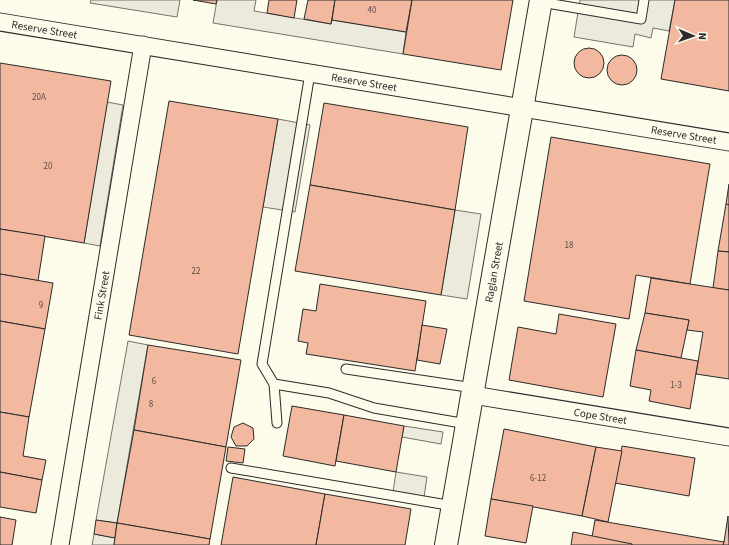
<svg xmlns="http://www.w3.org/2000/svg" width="729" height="545" font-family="'Source Sans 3',sans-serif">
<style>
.parking{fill:#eceadb;stroke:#74746e}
.building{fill:#f2b8a0;stroke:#2b2b2b}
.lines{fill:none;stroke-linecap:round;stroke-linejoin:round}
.service-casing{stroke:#2b2b2b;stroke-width:11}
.minor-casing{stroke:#2b2b2b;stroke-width:19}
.tertiary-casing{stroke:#2b2b2b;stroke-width:24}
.service{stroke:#fdfbea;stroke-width:9}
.minor{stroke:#fdfbea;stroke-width:17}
.tertiary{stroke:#fdfbea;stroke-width:22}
.labels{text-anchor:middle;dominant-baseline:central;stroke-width:3;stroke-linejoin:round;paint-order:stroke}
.number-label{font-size:9px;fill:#5d4e48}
.street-label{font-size:11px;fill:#2b2b2b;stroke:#fdfbea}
</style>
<rect width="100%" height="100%" fill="#fdfbea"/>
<!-- parking -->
<g class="parking">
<polygon points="91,0 180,0 177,17 90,3"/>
<polygon points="217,0 256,0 254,11 331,24 332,20 406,32 403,54 213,23"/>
<polygon points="580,0 675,0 669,31 653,28 651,38 635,34 633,47 574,37"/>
<polygon points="107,102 123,105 100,246 84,243"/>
<polygon points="278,119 310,125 295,212 263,207"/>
<polygon points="455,210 481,214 467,299 441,295"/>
<polygon points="128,341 148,345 117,523 96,520"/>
<polygon points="404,426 443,432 441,444 402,437"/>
<polygon points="396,472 427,477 424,497 393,492"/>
<polygon points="94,534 115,538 114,545 92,545"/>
</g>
<!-- building -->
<g class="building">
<polygon points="193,0 217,0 216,4"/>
<polygon points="269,0 297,0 294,18 267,13"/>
<polygon points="308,0 335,0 331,24 304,19"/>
<polygon points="335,0 412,0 406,32 332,20"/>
<polygon points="412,0 513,0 501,70 403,54"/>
<polygon points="675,0 729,0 729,91 661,79"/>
<circle cx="589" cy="63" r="15"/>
<circle cx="622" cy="70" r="15"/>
<polygon points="0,63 111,81 84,243 0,229"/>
<polygon points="169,101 278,119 238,354 129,335"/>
<polygon points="324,103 468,127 455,210 310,185"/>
<polygon points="551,137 710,164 690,284 636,275 629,319 524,301"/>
<polygon points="729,184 729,205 726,204"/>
<polygon points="310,185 455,210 441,295 295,271"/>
<polygon points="726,204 729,205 729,252 718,251"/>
<polygon points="0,229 45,236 38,281 0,274"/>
<polygon points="718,251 729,252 729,290 713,288"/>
<polygon points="0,274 53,283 45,329 0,321"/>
<polygon points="651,278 729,290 729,379 696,374 703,332 687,330 689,320 645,313"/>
<polygon points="320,284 426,301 415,371 306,354 308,343 298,341 303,309 316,311"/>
<polygon points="645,313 689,320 681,358 636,350"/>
<polygon points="559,314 616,324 603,397 509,380 518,327 556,334"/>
<polygon points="0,321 45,329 29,417 0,412"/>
<polygon points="422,325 447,329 440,364 417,360"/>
<polygon points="148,345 241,360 226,447 134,430"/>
<polygon points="636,350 698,361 690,409 649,401 651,390 630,386"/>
<polygon points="292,406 344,415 335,466 283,456"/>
<polygon points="0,412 29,417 23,456 46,460 42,480 0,472"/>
<polygon points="344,415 404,426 396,472 336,461"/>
<polygon points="243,423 253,428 254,439 247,446 236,446 231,437 234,427"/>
<polygon points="504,429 596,447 582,516 491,499"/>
<polygon points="134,430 226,447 210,539 117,523"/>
<polygon points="622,446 695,458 689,496 615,483"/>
<polygon points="228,447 245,449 243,463 226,461"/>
<polygon points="596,447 622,451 608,522 582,516"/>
<polygon points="0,472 42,480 36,513 0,507"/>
<polygon points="233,477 325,494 316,545 221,545"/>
<polygon points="325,494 411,509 405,545 316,545"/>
<polygon points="491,499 533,506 526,543 485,536"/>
<polygon points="728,516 729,545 723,545 724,542"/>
<polygon points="0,517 16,520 12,545 0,545"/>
<polygon points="96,520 117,523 115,538 94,534"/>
<polygon points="595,520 724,542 723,545 632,545 592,537"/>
<polygon points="117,523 210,539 209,545 114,545"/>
<polygon points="573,532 632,544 632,545 571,545"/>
</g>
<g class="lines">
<!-- service casing -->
<g class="service-casing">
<g id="service">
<polyline points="541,2 641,19 644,0"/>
<polyline points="346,369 474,388"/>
<polyline points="274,384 329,393 374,408 467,424"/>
<polyline points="277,423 274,384 262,364 310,73"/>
<polyline points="231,468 453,506"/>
</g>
</g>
<!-- minor casing -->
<g class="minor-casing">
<g id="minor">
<path id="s1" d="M0,22L729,142"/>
<path id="s2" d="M473,395L729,437"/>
<path id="s3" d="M60,545L143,45"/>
</g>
</g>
<!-- tertiary casing -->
<g class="tertiary-casing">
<g id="tertiary">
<path id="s4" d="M446,545L541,0"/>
</g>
</g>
<!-- service -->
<use href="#service" class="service"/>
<!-- minor -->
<use href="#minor" class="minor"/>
<!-- tertiary -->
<use href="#tertiary" class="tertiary"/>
</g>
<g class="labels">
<!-- number labels -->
<g class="number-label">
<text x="372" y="10">40</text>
<text x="39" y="97">20A</text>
<text x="48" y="166">20</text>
<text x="569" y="245">18</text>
<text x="196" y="271">22</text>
<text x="41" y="305">9</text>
<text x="154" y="381">6</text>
<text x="676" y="385">1-3</text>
<text x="151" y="404">8</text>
<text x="538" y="478">6-12</text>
</g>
<!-- street labels -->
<g class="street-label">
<text stroke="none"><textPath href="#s1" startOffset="45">Reserve Street</textPath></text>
<text stroke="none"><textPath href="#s1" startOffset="369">Reserve Street</textPath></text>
<text stroke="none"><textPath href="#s1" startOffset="693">Reserve Street</textPath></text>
<text stroke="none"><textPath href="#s4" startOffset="277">Raglan Street</textPath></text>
<text stroke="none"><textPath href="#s3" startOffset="253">Fink Street</textPath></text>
<text stroke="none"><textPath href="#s2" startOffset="129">Cope Street</textPath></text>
</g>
</g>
<!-- north arrow -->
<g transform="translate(693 36) rotate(92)" stroke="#fdfbea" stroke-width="3" paint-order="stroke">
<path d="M0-3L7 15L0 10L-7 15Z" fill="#2b2b2b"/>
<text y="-6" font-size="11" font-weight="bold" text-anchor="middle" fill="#2b2b2b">N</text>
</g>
</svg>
